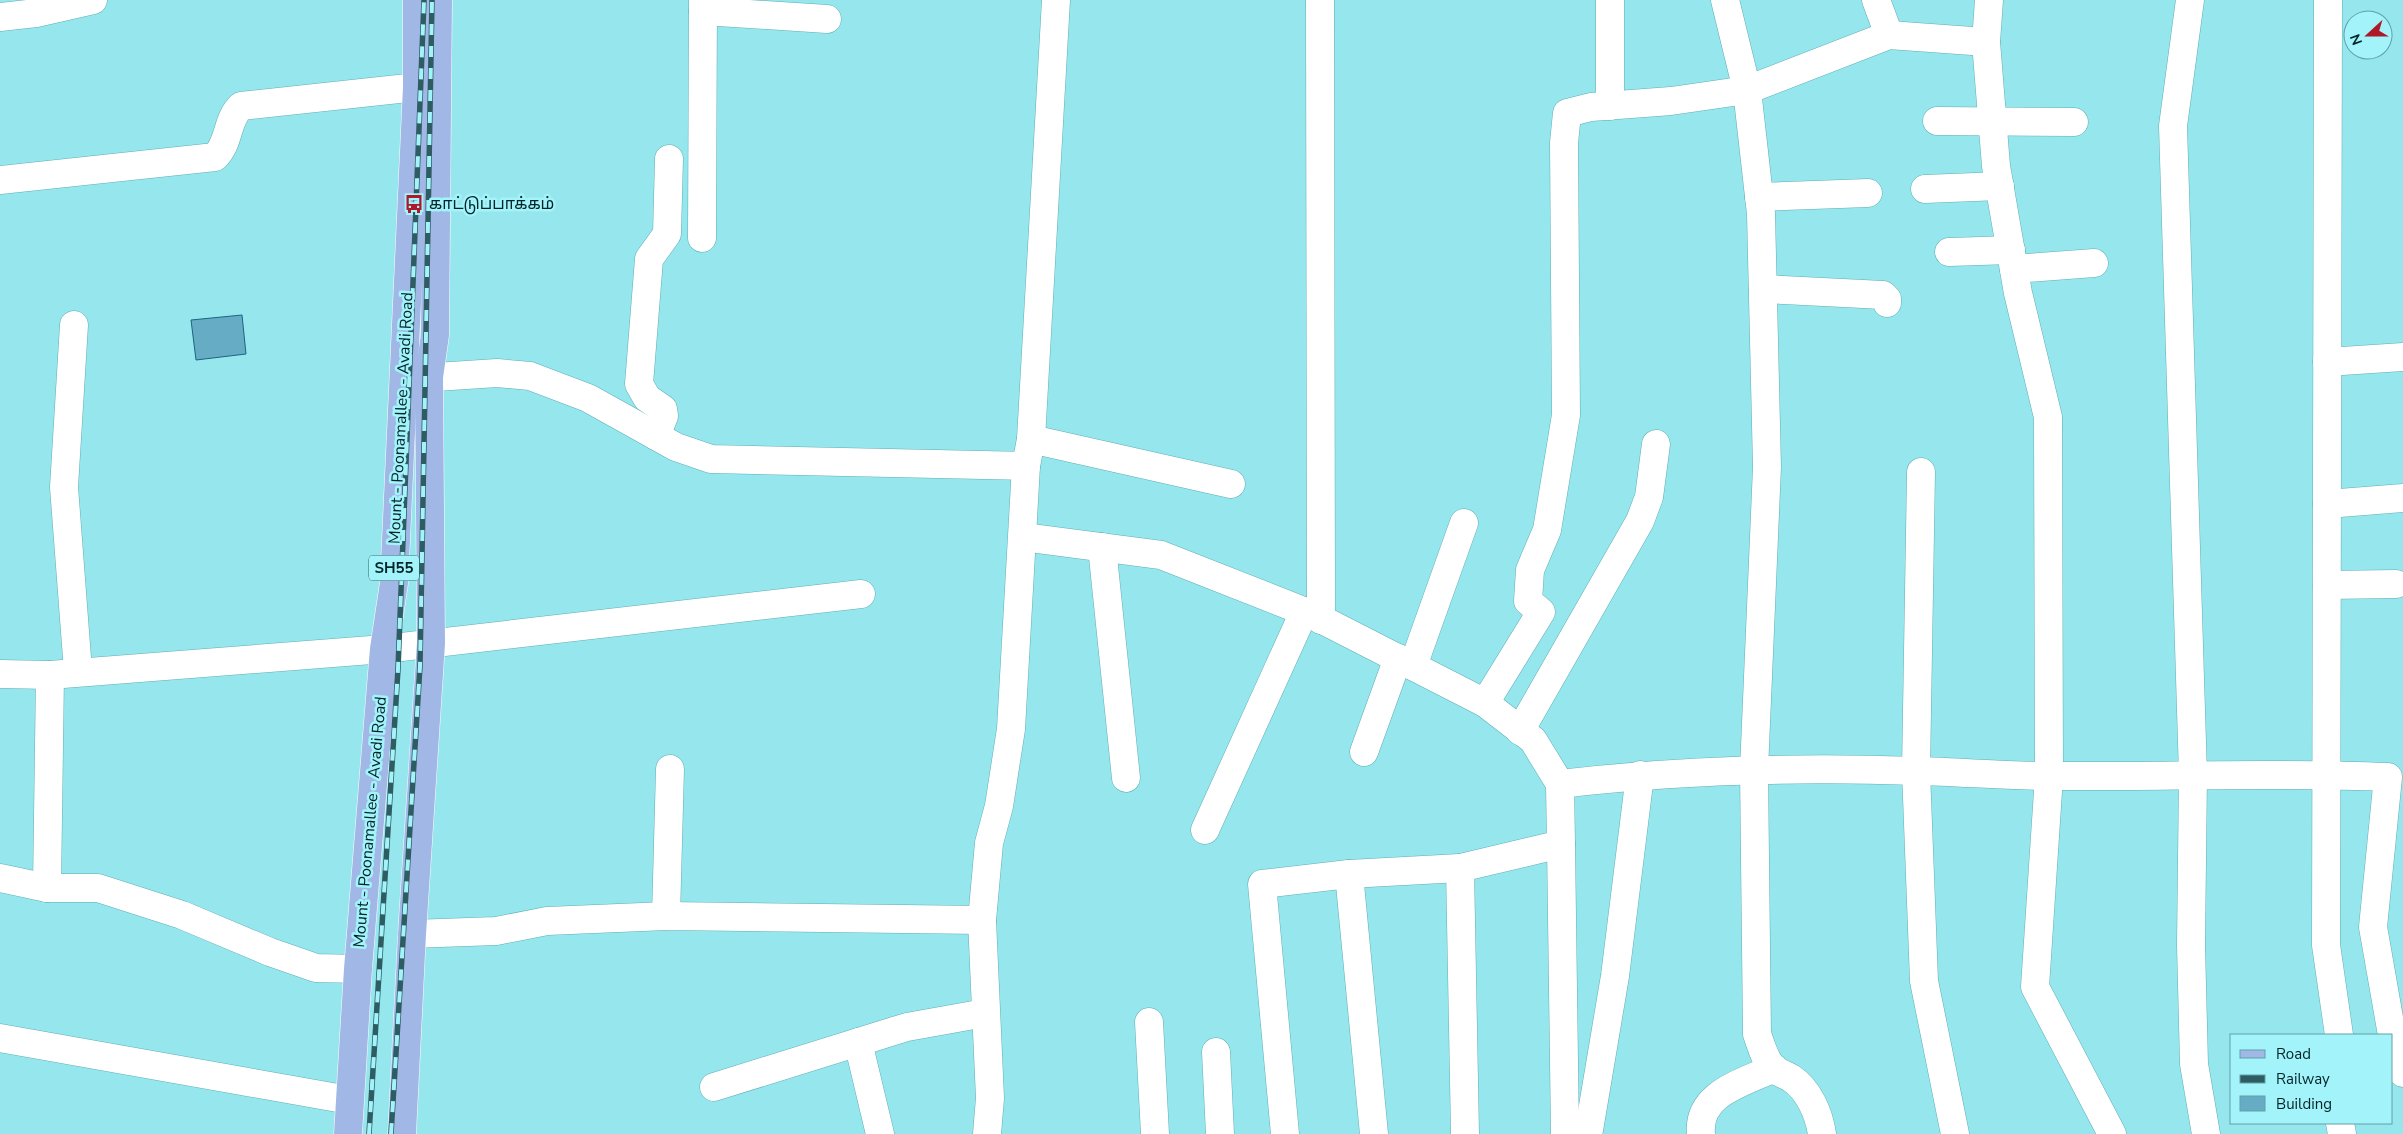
<svg xmlns="http://www.w3.org/2000/svg" width="2403" height="1134" font-family="'Nunito Sans','Noto Sans Tamil',sans-serif">
<style>
.building{fill:#66acc5;stroke:#1b667d}
.lines{fill:none;stroke-linecap:round;stroke-linejoin:round}
.minor-casing{stroke:#5fafb6;stroke-width:29}
.major-casing{stroke:#fff;stroke-width:29}
.minor{stroke:#fff;stroke-width:28}
.major{stroke:#a1b8e6;stroke-width:28}
.rail-casing{stroke:#2d5d62;stroke-width:5.5}
.rail{stroke:#a3f3fb;stroke-width:4;stroke-dasharray:11;stroke-linecap:butt}
.labels{text-anchor:middle;dominant-baseline:central;stroke-width:5;stroke-linejoin:round;paint-order:stroke}
.shield{fill:#a3f3fb;stroke:#326267;stroke-width:1}
.shield-label{font-size:15px;font-weight:bold;fill:#012427}
.poi-label{font-size:16px;fill:#012427;stroke:#a3f3fb;text-anchor:start}
.street-label{font-size:16px;fill:#012427;stroke:#a3f3fb}
</style>
<rect width="100%" height="100%" fill="#96e6ed"/>
<!-- building -->
<polygon class="building" points="242,315 246,354 196,360 191,320"/>
<g class="lines">
<!-- minor casing -->
<g class="minor-casing">
<g id="minor">
<polyline points="1320,0 1321,620"/>
<path d="M1725,0L1747,90L1761,214L1767,467L1754,770L1757,1034C1761,1045 1765,1061 1774,1069C1779,1073 1786,1075 1791,1078C1809,1090 1819,1114 1822,1134"/>
<polyline points="1876,0 1889,35"/>
<polyline points="1989,0 1986,42 1996,166 2018,293 2048,417 2049,776 2035,987 2112,1134"/>
<polyline points="2190,0 2173,126 2193,775 2191,945 2194,1064 2206,1134"/>
<polyline points="2328,0 2326,945 2339,1035"/>
<polyline points="703,11 827,19"/>
<polyline points="0,17 36,13 93,0"/>
<polyline points="1610,106 1610,0"/>
<polyline points="1937,121 2074,122"/>
<path d="M0,180L215,157C230,143 226,120 241,106L417,87"/>
<polyline points="1925,189 2000,186"/>
<polyline points="1759,197 1868,193"/>
<polyline points="702,238 703,0"/>
<polyline points="1949,252 2011,250"/>
<polyline points="2014,269 2094,263"/>
<polyline points="1763,289 1883,295 1887,299 1887,303"/>
<polyline points="74,325 64,487 78,671"/>
<polyline points="2327,362 2403,357"/>
<polyline points="405,379 497,373 530,376 588,398 676,447 711,459 1026,466"/>
<polyline points="656,436 664,416 663,409 647,398 639,384 649,259 667,234 669,159"/>
<polyline points="1031,439 1231,484"/>
<polyline points="1921,472 1916,771 1924,981 1955,1134"/>
<polyline points="2327,504 2403,498"/>
<path d="M1023,537L1161,555L1311,614L1485,703L1533,740L1560,784C1678,770 1799,767 1918,771C1962,772 2006,776 2051,776C2163,777 2276,772 2388,777L2373,927L2398,1069L2403,1073"/>
<polyline points="1102,547 1126,778"/>
<polyline points="2327,585 2396,584"/>
<polyline points="1413,666 1464,523"/>
<polyline points="0,674 50,675 384,649 861,594"/>
<polyline points="1485,703 1541,612 1528,601 1530,570 1547,530 1566,415 1564,143 1567,113 1591,107 1671,101 1747,90 1889,35 1986,42"/>
<polyline points="1520,731 1640,521 1649,497 1656,444"/>
<polyline points="1364,752 1398,658"/>
<polyline points="1205,830 1304,612"/>
<polyline points="1561,844 1565,1134"/>
<polyline points="1349,874 1374,1134"/>
<polyline points="0,878 47,888 98,888 182,915 270,952 316,968 358,969"/>
<polyline points="47,888 50,675"/>
<polyline points="666,916 670,769"/>
<polyline points="412,934 496,931 547,921 666,916 982,920"/>
<polyline points="1149,1022 1155,1134"/>
<polyline points="0,1038 349,1100"/>
<polyline points="858,1042 880,1134"/>
<polyline points="1216,1052 1220,1134"/>
<polyline points="714,1087 907,1027 985,1013"/>
<polyline points="2340,1123 2342,1134"/>
<polyline points="987,1134 990,1098 982,920 989,843 999,806 1011,729 1026,466 1031,439 1056,0"/>
<polyline points="1285,1134 1262,884 1349,874 1460,868"/>
<polyline points="1465,1134 1460,868 1561,844 1560,784"/>
<polyline points="1586,1134 1589,1130 1615,976 1640,775"/>
<path d="M1701,1134C1697,1093 1743,1083 1774,1068"/>
</g>
</g>
<!-- major casing -->
<g class="major-casing">
<g id="major">
<polyline points="348,1134 358,969 384,649 394,583 417,87 417,0"/>
<polyline points="402,1134 412,934 431,643 429,377 435,335 438,0"/>
</g>
</g>
<!-- minor -->
<use href="#minor" class="minor"/>
<!-- major -->
<use href="#major" class="major"/>
<!-- rail casing -->
<g class="rail-casing">
<g id="rail">
<polyline points="369,1134 398,669 424,0"/>
<polyline points="391,1134 420,666 432,0"/>
</g>
</g>
<!-- rail -->
<use href="#rail" class="rail"/>
</g>
<!-- icons -->
<defs>
<g id="bus-bare" transform="scale(1.5)"><path d="M-5-6H5V4H4V6H2V4H-2V6H-4V4H-5ZM-3.5-4V0h7V-4ZM-3.5 1.2v1.5H-2V1.2ZM2 1.2v1.5H3.5V1.2Z" fill="#ad1929" stroke="#a3f3fb" stroke-width="2.5" paint-order="stroke"/></g>
</defs>
<g fill-rule="evenodd">
<use href="#bus-bare" x="414" y="204"/>
</g>
<g class="labels">
<!-- shield labels -->
<rect class="shield" x="369" y="555.5" width="50" height="25" rx="4"/>
<g class="shield-label">
<text x="394" y="568">SH55</text>
</g>
<!-- poi labels -->
<g class="poi-label">
<text x="429" y="204">காட்டுப்பாக்கம்</text>
</g>
<!-- street labels -->
<g class="street-label">
<text transform="translate(401 418) rotate(-87)">Mount - Poonamallee - Avadi Road</text>
<text transform="translate(370 822) rotate(-85)">Mount - Poonamallee - Avadi Road</text>
</g>
</g>
<!-- legend -->
<rect x="2230" y="1034" width="162" height="90" fill="#a3f3fb" stroke="#62a0a6"/>
<rect x="2240" y="1050" width="25" height="8" fill="#a1b8e6" stroke="#62a0a6"/>
<text x="2276" y="1059" font-size="15" fill="#012427">Road</text>
<rect x="2240" y="1075" width="25" height="8" fill="#2d5d62" stroke="#62a0a6"/>
<text x="2276" y="1084" font-size="15" fill="#012427">Railway</text>
<rect x="2240" y="1096" width="25" height="15" fill="#66acc5" stroke="#62a0a6"/>
<text x="2276" y="1109" font-size="15" fill="#012427">Building</text>
<!-- north arrow -->
<g transform="translate(2368 35) rotate(249)"><circle r="24" fill="#a3f3fb" stroke="#62a0a6"/>
<path d="M0-4L9 19L0 12L-9 19Z" fill="#ad1929"/>
<text y="-8" font-size="14" font-weight="bold" text-anchor="middle" fill="#012427">N</text>
</g>
</svg>
